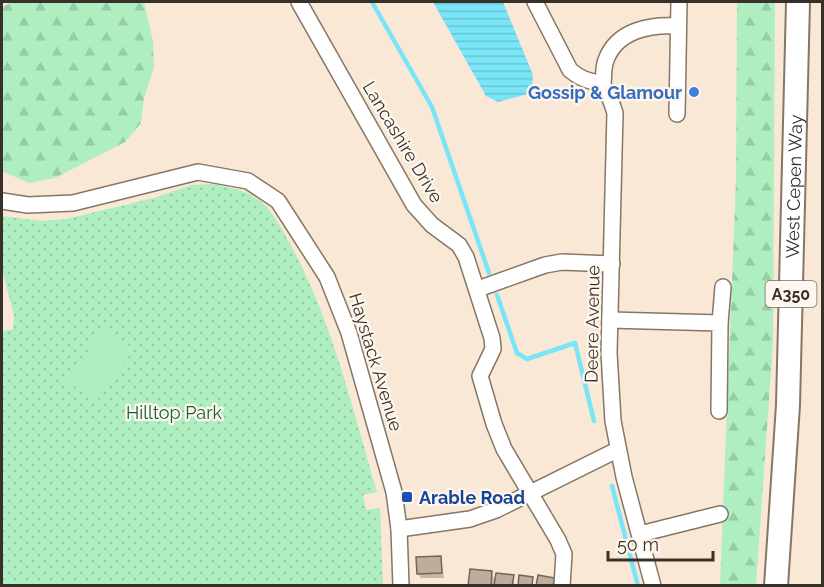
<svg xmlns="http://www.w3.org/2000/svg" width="824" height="587" font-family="Raleway,sans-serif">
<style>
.grass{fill:url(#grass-dots)}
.forest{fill:url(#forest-firs)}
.garden{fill:#aeeec0}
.water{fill:url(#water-rules)}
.shadow{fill:#0003}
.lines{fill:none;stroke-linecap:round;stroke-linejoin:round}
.stream{stroke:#79e5f7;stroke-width:4.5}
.building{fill:#bdad9c;stroke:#746556;stroke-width:1.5}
.minor-casing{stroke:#867666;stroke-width:18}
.highway-casing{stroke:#867666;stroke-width:26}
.minor{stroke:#fff;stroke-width:15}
.highway{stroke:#fff;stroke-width:22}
.shop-dot{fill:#3f7fe0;stroke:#fef7ef;stroke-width:2}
.transit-dot{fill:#1a4fb4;stroke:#fef7ef;stroke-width:2}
.labels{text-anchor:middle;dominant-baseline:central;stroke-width:4.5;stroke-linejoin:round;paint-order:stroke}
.shield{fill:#fef7ef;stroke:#736c65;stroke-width:1.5}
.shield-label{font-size:16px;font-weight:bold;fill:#37312a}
.shop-label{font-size:18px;font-weight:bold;fill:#366cbe;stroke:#fef7ef;text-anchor:end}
.street-label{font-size:18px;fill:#37312a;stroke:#fef7ef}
.park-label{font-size:18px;fill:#185c34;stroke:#fef7ef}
.transit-label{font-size:18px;font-weight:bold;fill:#164399;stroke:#fef7ef;text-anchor:start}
</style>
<defs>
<pattern id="grass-dots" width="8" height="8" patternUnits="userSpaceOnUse" patternTransform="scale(1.5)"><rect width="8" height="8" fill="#aeeec0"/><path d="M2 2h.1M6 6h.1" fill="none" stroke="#96cda5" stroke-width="1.8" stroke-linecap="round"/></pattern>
<pattern id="forest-firs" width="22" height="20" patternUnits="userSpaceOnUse" patternTransform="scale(1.5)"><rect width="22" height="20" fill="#aeeec0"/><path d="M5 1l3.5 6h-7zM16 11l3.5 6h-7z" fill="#96cda5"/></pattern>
<pattern id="water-rules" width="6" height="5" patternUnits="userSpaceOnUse" patternTransform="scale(1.5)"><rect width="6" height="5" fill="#79e5f7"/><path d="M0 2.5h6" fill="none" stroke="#69c5d4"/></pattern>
</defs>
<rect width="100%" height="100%" fill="#f9e8d5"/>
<!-- grass -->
<path class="grass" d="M212,184C227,187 243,189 256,198C271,208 280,226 289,242C332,320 352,407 377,492L363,495L366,510L380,508L383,585H2V332L13,329L14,315L2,270V216L42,221L66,219L154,198L191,185Z"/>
<!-- forest -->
<g class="forest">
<polygon points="13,2 144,2 153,41 154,68 144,98 141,123 125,142 55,178 29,183 2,171 2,7"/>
<polygon points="737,2 775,2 773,342 756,585 720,586 736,180"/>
</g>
<!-- garden -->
<polygon class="garden" points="104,328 134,349 97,401 67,381"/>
<!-- water -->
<polygon class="water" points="433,2 503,2 533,75 532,88 528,94 498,102 486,96"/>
<!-- shadow -->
<g class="shadow">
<polygon points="441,558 444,578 421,578 418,574"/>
<polygon points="491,573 496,581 513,576 515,586 470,586"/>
</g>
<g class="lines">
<!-- stream -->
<g class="stream">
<polyline points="372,2 432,107 489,273"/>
<polyline points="497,295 517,353 527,359 575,343 594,421"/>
<polyline points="612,486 638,586"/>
</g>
</g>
<!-- building -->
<g class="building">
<polygon points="441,556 442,573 417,574 416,557"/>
<polygon points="470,569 492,571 491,586 468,586"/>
<polygon points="496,573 514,575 512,586 494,586"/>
<polygon points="519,575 533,577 532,586 518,586"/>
<polygon points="538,575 555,578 553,586 536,586"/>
</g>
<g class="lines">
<!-- minor casing -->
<g class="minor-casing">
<g id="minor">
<polyline points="299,2 414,205 432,225 459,245 466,257 492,338 493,349 480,376 494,424 504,449 558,540 564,554 562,586"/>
<path d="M535,2L570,70C597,93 601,67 615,113L609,353L613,421L624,477L653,586"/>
<path d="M603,84C604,76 603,67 606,60C617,30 651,24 678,26"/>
<polyline points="677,114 679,2"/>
<polyline points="2,201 28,205 73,203 198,172 248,181 278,201 327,277 349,333 394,492 399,529 401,586"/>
<polyline points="478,289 545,265 562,262 612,264"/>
<polyline points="610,320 720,323 719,411"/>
<polyline points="720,323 723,287"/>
<polyline points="399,529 470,519 496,510 617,450"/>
<polyline points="640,534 720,514"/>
</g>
</g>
<!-- highway casing -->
<g class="highway-casing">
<g id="highway">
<path id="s1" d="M776,586L788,405L798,2"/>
</g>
</g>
<!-- minor -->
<use href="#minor" class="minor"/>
<!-- highway -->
<use href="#highway" class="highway"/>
</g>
<!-- markers -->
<circle class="shop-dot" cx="694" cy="92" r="6"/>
<rect class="transit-dot" x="401" y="491" width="12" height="12" rx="3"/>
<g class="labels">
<!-- shield labels -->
<rect class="shield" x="765.5" y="281" width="51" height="26" rx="4.5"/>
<g class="shield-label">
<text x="791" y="294">A350</text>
</g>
<!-- shop labels -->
<g class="shop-label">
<text x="682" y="92">Gossip &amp; Glamour</text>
</g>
<!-- street labels -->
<g class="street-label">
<text transform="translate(403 142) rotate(59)">Lancashire Drive</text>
<text stroke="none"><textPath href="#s1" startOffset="400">West Cepen Way</textPath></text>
<text transform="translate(592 324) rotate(-89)">Deere Avenue</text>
<text transform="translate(376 362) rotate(73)">Haystack Avenue</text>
</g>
<!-- park labels -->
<g class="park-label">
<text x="174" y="412">Hilltop Park</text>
</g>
<!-- transit labels -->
<g class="transit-label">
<text x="419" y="497">Arable Road</text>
</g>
</g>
<!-- border -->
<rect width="824" height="587" fill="none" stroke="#37312a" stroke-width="6"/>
<!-- scale -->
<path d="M608 551v9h105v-9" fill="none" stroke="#37312a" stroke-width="3"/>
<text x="617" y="551" font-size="18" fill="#37312a" stroke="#fef7ef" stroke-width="4.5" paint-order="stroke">50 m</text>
</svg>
